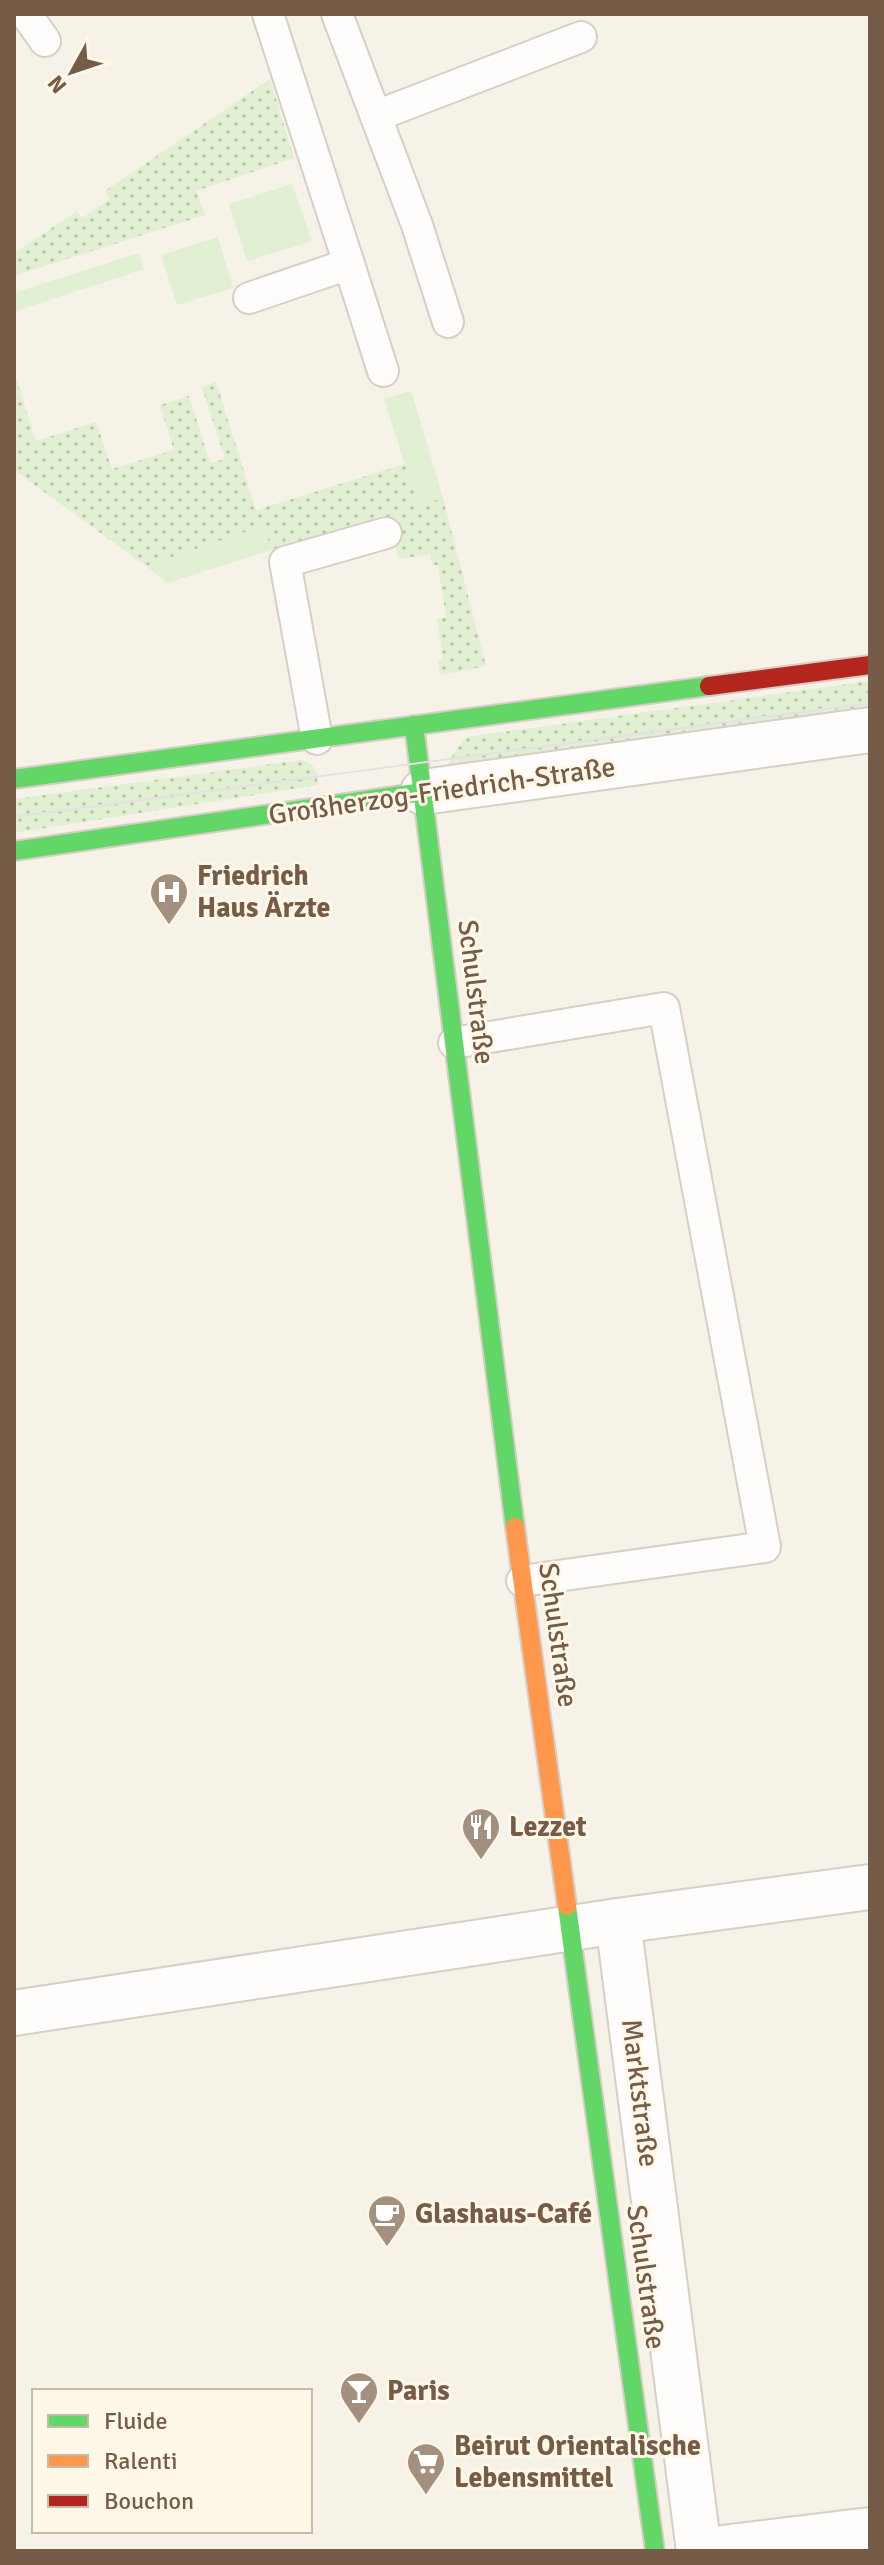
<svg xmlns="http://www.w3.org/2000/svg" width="884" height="2565" font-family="Signika,sans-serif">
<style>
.grass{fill:url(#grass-dots)}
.garden{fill:#e1efd2}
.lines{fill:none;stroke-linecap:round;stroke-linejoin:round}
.lane-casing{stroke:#d6cfc7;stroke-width:34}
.street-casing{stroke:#d6cfc7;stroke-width:48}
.fast-casing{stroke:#d6cec4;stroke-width:22}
.slow-casing{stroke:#d6cec4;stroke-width:22}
.jam-casing{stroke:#d6cec4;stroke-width:22}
.lane{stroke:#fefdfc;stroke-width:30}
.street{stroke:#fefdfc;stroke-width:44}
.fast{stroke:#63d668;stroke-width:18}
.slow{stroke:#ff974d;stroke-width:18}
.jam{stroke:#b3261e;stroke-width:18}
.tram{stroke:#e4e1e5;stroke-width:2}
.labels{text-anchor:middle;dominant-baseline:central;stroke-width:6;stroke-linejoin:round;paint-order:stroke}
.street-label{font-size:28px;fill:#765b47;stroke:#fff8e9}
.poi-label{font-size:28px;font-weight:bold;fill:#765b47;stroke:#fff8e9;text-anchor:start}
</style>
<defs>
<pattern id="grass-dots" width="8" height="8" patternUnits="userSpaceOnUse" patternTransform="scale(2)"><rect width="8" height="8" fill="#e1efd2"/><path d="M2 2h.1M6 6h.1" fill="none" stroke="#bbc5ac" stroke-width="1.8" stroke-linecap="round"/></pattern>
</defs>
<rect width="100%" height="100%" fill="#f7f2e8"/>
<!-- grass -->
<g class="grass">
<polygon points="270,79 294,158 196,191 205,215 14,276 14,253 77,211 82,218 110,199 105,191"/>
<polygon points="14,372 36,441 96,422 112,469 174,450 160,405 189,396 210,463 225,459 202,387 216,382 256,510 405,464 418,505 443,498 486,666 440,675 438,661 443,659 437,619 446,617 438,565 432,565 430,554 399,559 386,515 272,550 263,526 146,566 14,470"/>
<polygon points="870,681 870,719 444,774 454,752 467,737"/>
<path d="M302,760C316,765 317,771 318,785L14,833V799Z"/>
</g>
<!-- garden -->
<g class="garden">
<polygon points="292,184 312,241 247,261 229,204"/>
<polygon points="218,237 233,288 177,305 161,255"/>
<polygon points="139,253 144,269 16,311 14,293"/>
<polygon points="411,391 443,498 418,505 384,399"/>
<polygon points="263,526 272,550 167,583 146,566"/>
</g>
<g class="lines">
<!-- lane casing -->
<g class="lane-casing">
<g id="lane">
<polyline points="26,14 45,41"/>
<polyline points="337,14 417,225 448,322"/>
<polyline points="376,116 581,37"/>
<polyline points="349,264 383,371"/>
<polyline points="249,298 349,264 268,14"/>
<polyline points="317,739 285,562 386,533"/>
<polyline points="454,1043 664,1008 765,1547 522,1581"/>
</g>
</g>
<!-- street casing -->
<g class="street-casing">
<g id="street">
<polyline points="423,792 870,730"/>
<polyline points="618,1921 699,2551"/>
<polyline points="14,2013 618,1921 870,1887"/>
<polyline points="699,2551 870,2530"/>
</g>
</g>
<!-- fast casing -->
<g class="fast-casing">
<g id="fast">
<polyline points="414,725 515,1527"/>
<polyline points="14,779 709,686"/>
<polyline points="14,851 423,792"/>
<polyline points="567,1906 655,2551"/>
</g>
</g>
<!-- slow casing -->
<g class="slow-casing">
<polyline id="slow" points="515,1527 567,1906"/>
</g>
<!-- jam casing -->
<g class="jam-casing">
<polyline id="jam" points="709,686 870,665"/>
</g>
<!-- lane -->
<use href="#lane" class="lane"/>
<!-- street -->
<use href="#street" class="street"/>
<!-- fast -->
<use href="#fast" class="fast"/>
<!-- slow -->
<use href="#slow" class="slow"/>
<!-- jam -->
<use href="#jam" class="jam"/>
<!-- tram -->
<polyline class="tram" points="14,817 870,703"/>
</g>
<!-- icons -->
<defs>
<g id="hospital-pin" transform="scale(2)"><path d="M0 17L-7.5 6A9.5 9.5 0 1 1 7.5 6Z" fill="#a3907f" stroke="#fff8e9"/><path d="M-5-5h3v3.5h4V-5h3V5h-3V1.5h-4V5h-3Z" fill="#fff"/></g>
<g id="restaurant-pin" transform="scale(2)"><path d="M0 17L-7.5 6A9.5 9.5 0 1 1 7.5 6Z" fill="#a3907f" stroke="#fff8e9"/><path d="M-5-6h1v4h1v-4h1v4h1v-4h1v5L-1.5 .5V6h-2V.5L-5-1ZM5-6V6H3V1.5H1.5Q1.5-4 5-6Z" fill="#fff"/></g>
<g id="cafe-pin" transform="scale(2)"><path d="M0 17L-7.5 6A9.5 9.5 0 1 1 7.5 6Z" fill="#a3907f" stroke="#fff8e9"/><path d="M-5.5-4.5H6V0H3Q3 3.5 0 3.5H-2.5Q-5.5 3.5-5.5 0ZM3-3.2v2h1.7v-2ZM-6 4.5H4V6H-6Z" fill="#fff"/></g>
<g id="bar-pin" transform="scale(2)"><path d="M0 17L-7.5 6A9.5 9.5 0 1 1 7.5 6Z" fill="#a3907f" stroke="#fff8e9"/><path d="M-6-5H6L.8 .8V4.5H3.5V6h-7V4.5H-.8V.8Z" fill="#fff"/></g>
<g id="supermarket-pin" transform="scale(2)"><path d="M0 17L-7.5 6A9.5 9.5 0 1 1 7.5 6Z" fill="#a3907f" stroke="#fff8e9"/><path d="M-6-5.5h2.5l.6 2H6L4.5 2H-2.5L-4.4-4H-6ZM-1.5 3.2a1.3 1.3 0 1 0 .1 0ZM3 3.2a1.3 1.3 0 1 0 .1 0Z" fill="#fff"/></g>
</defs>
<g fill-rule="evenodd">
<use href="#hospital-pin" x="169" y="892"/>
<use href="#restaurant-pin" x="481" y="1827"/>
<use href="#cafe-pin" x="387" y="2214"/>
<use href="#bar-pin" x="359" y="2391"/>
<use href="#supermarket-pin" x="426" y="2462"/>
</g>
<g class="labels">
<!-- street labels -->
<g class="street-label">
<text transform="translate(442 791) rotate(-8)">Großherzog-Friedrich-Straße</text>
<text transform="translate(476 992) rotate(83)">Schulstraße</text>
<text transform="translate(558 1635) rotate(82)">Schulstraße</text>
<text transform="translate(640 2093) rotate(83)">Marktstraße</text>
<text transform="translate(646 2277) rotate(82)">Schulstraße</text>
</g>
<!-- poi labels -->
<g class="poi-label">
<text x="197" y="876">Friedrich<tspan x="197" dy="32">Haus Ärzte</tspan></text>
<text x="509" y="1827">Lezzet</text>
<text x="415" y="2214">Glashaus-Café</text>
<text x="387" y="2391">Paris</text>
<text x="454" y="2446">Beirut Orientalische<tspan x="454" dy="32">Lebensmittel</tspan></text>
</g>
</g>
<!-- border -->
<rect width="884" height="2565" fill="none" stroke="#765b47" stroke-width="32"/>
<!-- legend -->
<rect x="32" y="2389" width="280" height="144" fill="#fff8e9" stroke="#c8b9a8" stroke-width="2"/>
<rect x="48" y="2415" width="40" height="12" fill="#63d668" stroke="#c8b9a8" stroke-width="2"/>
<text x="104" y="2429" font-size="24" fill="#765b47">Fluide</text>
<rect x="48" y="2455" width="40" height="12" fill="#ff974d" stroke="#c8b9a8" stroke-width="2"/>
<text x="104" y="2469" font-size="24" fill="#765b47">Ralenti</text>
<rect x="48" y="2495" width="40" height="12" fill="#b3261e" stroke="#c8b9a8" stroke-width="2"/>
<text x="104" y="2509" font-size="24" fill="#765b47">Bouchon</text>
<!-- north arrow -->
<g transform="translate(72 72) rotate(230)" stroke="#fff8e9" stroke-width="6" paint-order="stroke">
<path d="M0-6L14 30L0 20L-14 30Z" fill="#765b47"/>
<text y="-12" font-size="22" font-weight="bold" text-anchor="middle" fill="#765b47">N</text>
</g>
</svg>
